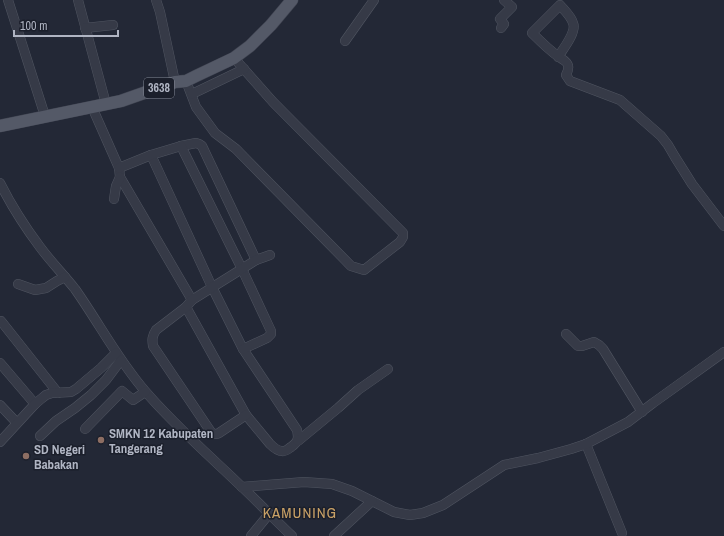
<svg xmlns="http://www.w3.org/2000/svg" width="724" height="536" font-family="'Archivo Narrow',sans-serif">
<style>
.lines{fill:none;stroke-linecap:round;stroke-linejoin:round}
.minor-casing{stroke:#505561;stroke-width:10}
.major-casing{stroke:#3f4350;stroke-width:13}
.minor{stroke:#363a47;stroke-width:9}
.major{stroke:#545967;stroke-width:12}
.education-dot{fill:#8d6e63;stroke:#1b1f2b;stroke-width:1.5}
.labels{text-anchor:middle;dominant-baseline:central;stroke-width:3;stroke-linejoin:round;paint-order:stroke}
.shield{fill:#1b1f2b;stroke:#838895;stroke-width:1}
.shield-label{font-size:12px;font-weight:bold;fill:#b0b5c3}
.poi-label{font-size:13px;font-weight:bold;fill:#b0b5c3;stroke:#1b1f2b;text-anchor:start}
.quarter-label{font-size:15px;letter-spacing:1px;fill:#c9a166;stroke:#1b1f2b}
</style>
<rect width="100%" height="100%" fill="#232836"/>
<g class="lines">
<!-- minor casing -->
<g class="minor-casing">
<g id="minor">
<polyline points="8,0 45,116"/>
<polyline points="78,0 106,104"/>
<polyline points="156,0 160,12 175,82"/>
<polyline points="85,28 113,25"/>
<polyline points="501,28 504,24 500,19 512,7 504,0"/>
<polyline points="345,41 374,0"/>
<path d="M558,57C563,49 577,32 573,23C571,16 564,10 560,5L532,33C541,42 549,50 559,57C562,59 568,62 568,66C569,69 567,73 566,75L570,81L620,100L661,136L668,145L675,157L692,184L724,226"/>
<polyline points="186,81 196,107 215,133 236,149 351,266 364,270 400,242 403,237 403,233 273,102 234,58"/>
<polyline points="192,94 244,69"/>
<polyline points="92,107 119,168 120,177 192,300"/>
<polyline points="181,146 196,143 199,144 202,146 256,260"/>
<path d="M151,155L212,287L243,349L297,430C299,439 298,442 291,447C288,449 285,452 282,451C277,451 273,447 270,444L246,415L186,307"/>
<polyline points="119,168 151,155 181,146 242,269 271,331 271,334 267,338 243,349"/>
<path d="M0,183C11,205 25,227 40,247C51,262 64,275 75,289C99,323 118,360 145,391C175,426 210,456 242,487C259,503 275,520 292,536"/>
<polyline points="114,199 116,186 120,177"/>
<polyline points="18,284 35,290 46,288 57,281 65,277"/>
<polyline points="1,321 58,393"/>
<polyline points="566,334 578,346 582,346 594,342 599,345 603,349 642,412"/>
<polyline points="0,363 35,404"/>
<polyline points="0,405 17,423"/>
<path d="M246,415L219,433C216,435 214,434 211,432L153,346C152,340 152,336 156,330L186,307L192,300L256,260L270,255"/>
<polyline points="85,429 122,391 133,400 145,392"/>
<polyline points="40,436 56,421 75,408 91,395 106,380 121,360"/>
<polyline points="298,441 338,408 358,390 388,369"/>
<polyline points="0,442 35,404 41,399 46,395 52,393 71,392 76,389 101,368 116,353"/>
<polyline points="586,444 622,533"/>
<polyline points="242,487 304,482 332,484 352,491 394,512 410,515 423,513 443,505 504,465 538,458 571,449 586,444 628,422 653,403 724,352"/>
<polyline points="251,536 269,514"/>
<polyline points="334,536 372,501"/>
</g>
</g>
<!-- major casing -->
<g class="major-casing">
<polyline id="major" points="0,126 121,101 175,82 186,81 196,76 234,58 250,46 271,25 292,0"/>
</g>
<!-- minor -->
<use href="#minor" class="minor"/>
<!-- major -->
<use href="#major" class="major"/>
</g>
<!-- markers -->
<g class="education-dot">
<circle cx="101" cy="440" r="4"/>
<circle cx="26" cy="456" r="4"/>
</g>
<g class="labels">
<!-- shield labels -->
<rect class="shield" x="144" y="78" width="30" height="20" rx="3"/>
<g class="shield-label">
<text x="159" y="88">3638</text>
</g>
<!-- poi labels -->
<g class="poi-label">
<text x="109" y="433">SMKN 12 Kabupaten<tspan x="109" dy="15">Tangerang</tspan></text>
<text x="34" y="449">SD Negeri<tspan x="34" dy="15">Babakan</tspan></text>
</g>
<!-- quarter labels -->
<g class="quarter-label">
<text x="300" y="512">KAMUNING</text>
</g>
</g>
<!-- scale -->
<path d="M14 30v6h104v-6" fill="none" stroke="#b0b5c3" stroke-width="2"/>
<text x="20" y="30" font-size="12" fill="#b0b5c3" stroke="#1b1f2b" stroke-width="3" paint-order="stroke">100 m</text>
</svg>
